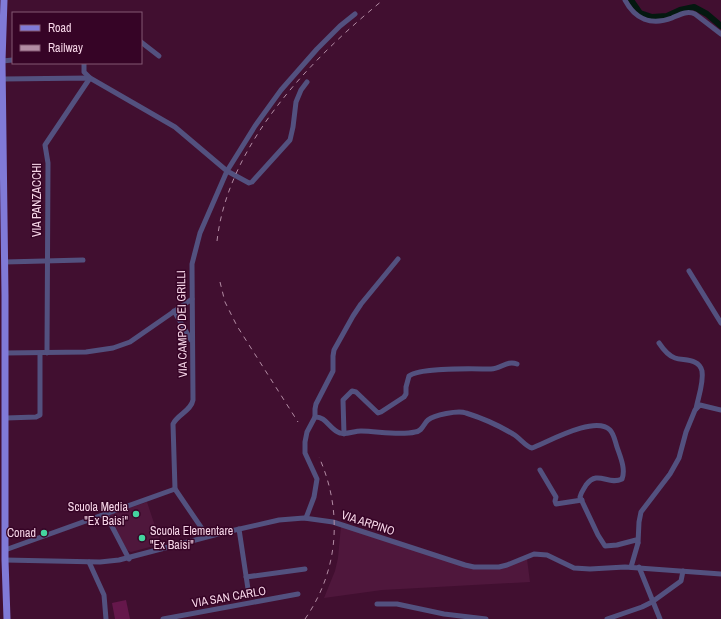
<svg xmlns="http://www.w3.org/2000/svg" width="721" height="619" font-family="'Archivo Narrow',sans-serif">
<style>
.built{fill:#4f173c}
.green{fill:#65174b}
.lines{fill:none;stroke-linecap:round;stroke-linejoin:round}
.river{stroke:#041810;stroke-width:6}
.minor-tunnel{stroke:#5c2d4b;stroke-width:5;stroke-dasharray:5 2.5;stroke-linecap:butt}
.minor{stroke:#53517f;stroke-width:5}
.major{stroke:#807ad7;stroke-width:7}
.rail{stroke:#b38ca4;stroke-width:1;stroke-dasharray:5 5;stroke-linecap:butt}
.poi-dot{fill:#44d49f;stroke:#360426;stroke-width:1.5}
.labels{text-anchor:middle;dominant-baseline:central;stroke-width:3;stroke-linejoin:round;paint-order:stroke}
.street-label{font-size:12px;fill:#f6d5e7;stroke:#360426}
.poi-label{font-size:12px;fill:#f6d5e7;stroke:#360426;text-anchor:end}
</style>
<rect width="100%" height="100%" fill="#410f30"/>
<!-- built -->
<g class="built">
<polygon points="147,502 161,544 131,552 127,550 109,515"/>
<polygon points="341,526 464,566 500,568 527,559 530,582 382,590 324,598 335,571 338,558"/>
</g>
<!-- green -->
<polygon class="green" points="126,600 130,619 115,619 112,603"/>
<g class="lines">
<!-- river -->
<polyline class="river" points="631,0 640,13 652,17 667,16 680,10 694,7 707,14 721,26"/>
<!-- minor-tunnel -->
<polyline class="minor-tunnel" points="248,589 250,598"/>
<!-- minor -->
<g class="minor">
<path d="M625,0C635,19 651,26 672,18C679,15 687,10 695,14L721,34"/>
<polyline points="141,42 159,56"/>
<polyline points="2,61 13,60"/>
<path d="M3,79L90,78L175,127L227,171L200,233L192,264L193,400C191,411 178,414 173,424L175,489"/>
<polyline points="307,82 301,90 296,102 293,127 290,140 252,182 249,183 227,171 255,126 281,90 317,49 340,26 355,14"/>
<polyline points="5,262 83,260"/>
<polyline points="689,271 721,323"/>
<polyline points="174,311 191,340"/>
<path d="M659,343C663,349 669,356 675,358C684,361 699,358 702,371C704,382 698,398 696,409"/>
<polyline points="5,353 86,352 113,348 130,342 192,299"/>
<polyline points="47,353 48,163 45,145 90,78 84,72 84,63"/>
<path d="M315,417C326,416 330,430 340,433C346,435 354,431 361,431C377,431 399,436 415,432C423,431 423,424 428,420C434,415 458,410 466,413C482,418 498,425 513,434C519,437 526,447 532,448C548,442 595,415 610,430C614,434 615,441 617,447C620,456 626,469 622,479C608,486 598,469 586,485C584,489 581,492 580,497L598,535L605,546L617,545L636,540L638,543L631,567"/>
<polyline points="6,418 36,417 40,415 40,354"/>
<path d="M344,434L343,400L352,391L356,392L378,413L381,412L404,397L406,394V387L409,376C421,367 473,369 491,369C501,369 507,360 517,364"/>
<polyline points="540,470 556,497 555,501 556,504 582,500"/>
<polyline points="105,513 129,559"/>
<polyline points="306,518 314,497 317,479 305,453 305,442 307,432 315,417 315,409 316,404 333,371 333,356 334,350 353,316 361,304 398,259"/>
<polyline points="239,529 248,589"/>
<polyline points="638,543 639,522 641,512 670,474 679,458 686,432 695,410 700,405 721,410"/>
<polyline points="5,550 175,489 207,536"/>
<polyline points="5,560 100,562 119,560 222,533 279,520 304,518 333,522 465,565 474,567 499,567 507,565 534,554 547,555 574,568 590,569 625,567 721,574"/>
<polyline points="89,562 104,595 106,619"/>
<polyline points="639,567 660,619"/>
<polyline points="246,577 305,569"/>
<polyline points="377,604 397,604 444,614 486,619"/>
<polyline points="163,619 298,594"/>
<polyline points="607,619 642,607 652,602 681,581 683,571"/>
</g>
<!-- major -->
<polyline class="major" points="4,0 2,61 5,295 5,560 7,619"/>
<!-- rail -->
<g class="rail">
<path d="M217,241C228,144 310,60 383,0"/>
<polyline points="220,282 225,302 237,326 298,422"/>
<path d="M305,619C339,570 343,511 319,457"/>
</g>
</g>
<!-- markers -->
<g class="poi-dot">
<circle cx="136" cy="514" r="4"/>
<circle cx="44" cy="533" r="4"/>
<circle cx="142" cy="538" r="4"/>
</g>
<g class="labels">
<!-- street labels -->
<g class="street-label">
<text transform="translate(37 200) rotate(-90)">VIA PANZACCHI</text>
<text transform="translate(182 324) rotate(-91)">VIA CAMPO DEI GRILLI</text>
<text transform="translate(368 523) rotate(18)">VIA ARPINO</text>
<text transform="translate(229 597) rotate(-10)">VIA SAN CARLO</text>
</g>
<!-- poi labels -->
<g class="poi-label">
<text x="128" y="507">Scuola Media<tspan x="128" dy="14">"Ex Baisi"</tspan></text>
<text x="150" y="531" text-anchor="start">Scuola Elementare<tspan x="150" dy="14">"Ex Baisi"</tspan></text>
<text x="36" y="533">Conad</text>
</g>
</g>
<!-- legend -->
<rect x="12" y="12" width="130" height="52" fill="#360426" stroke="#835873"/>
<rect x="20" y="25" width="20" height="6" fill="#807ad7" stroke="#835873"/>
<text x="48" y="32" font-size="12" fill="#f6d5e7">Road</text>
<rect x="20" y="45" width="20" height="6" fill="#b38ca4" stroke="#835873"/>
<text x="48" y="52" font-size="12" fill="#f6d5e7">Railway</text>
</svg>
